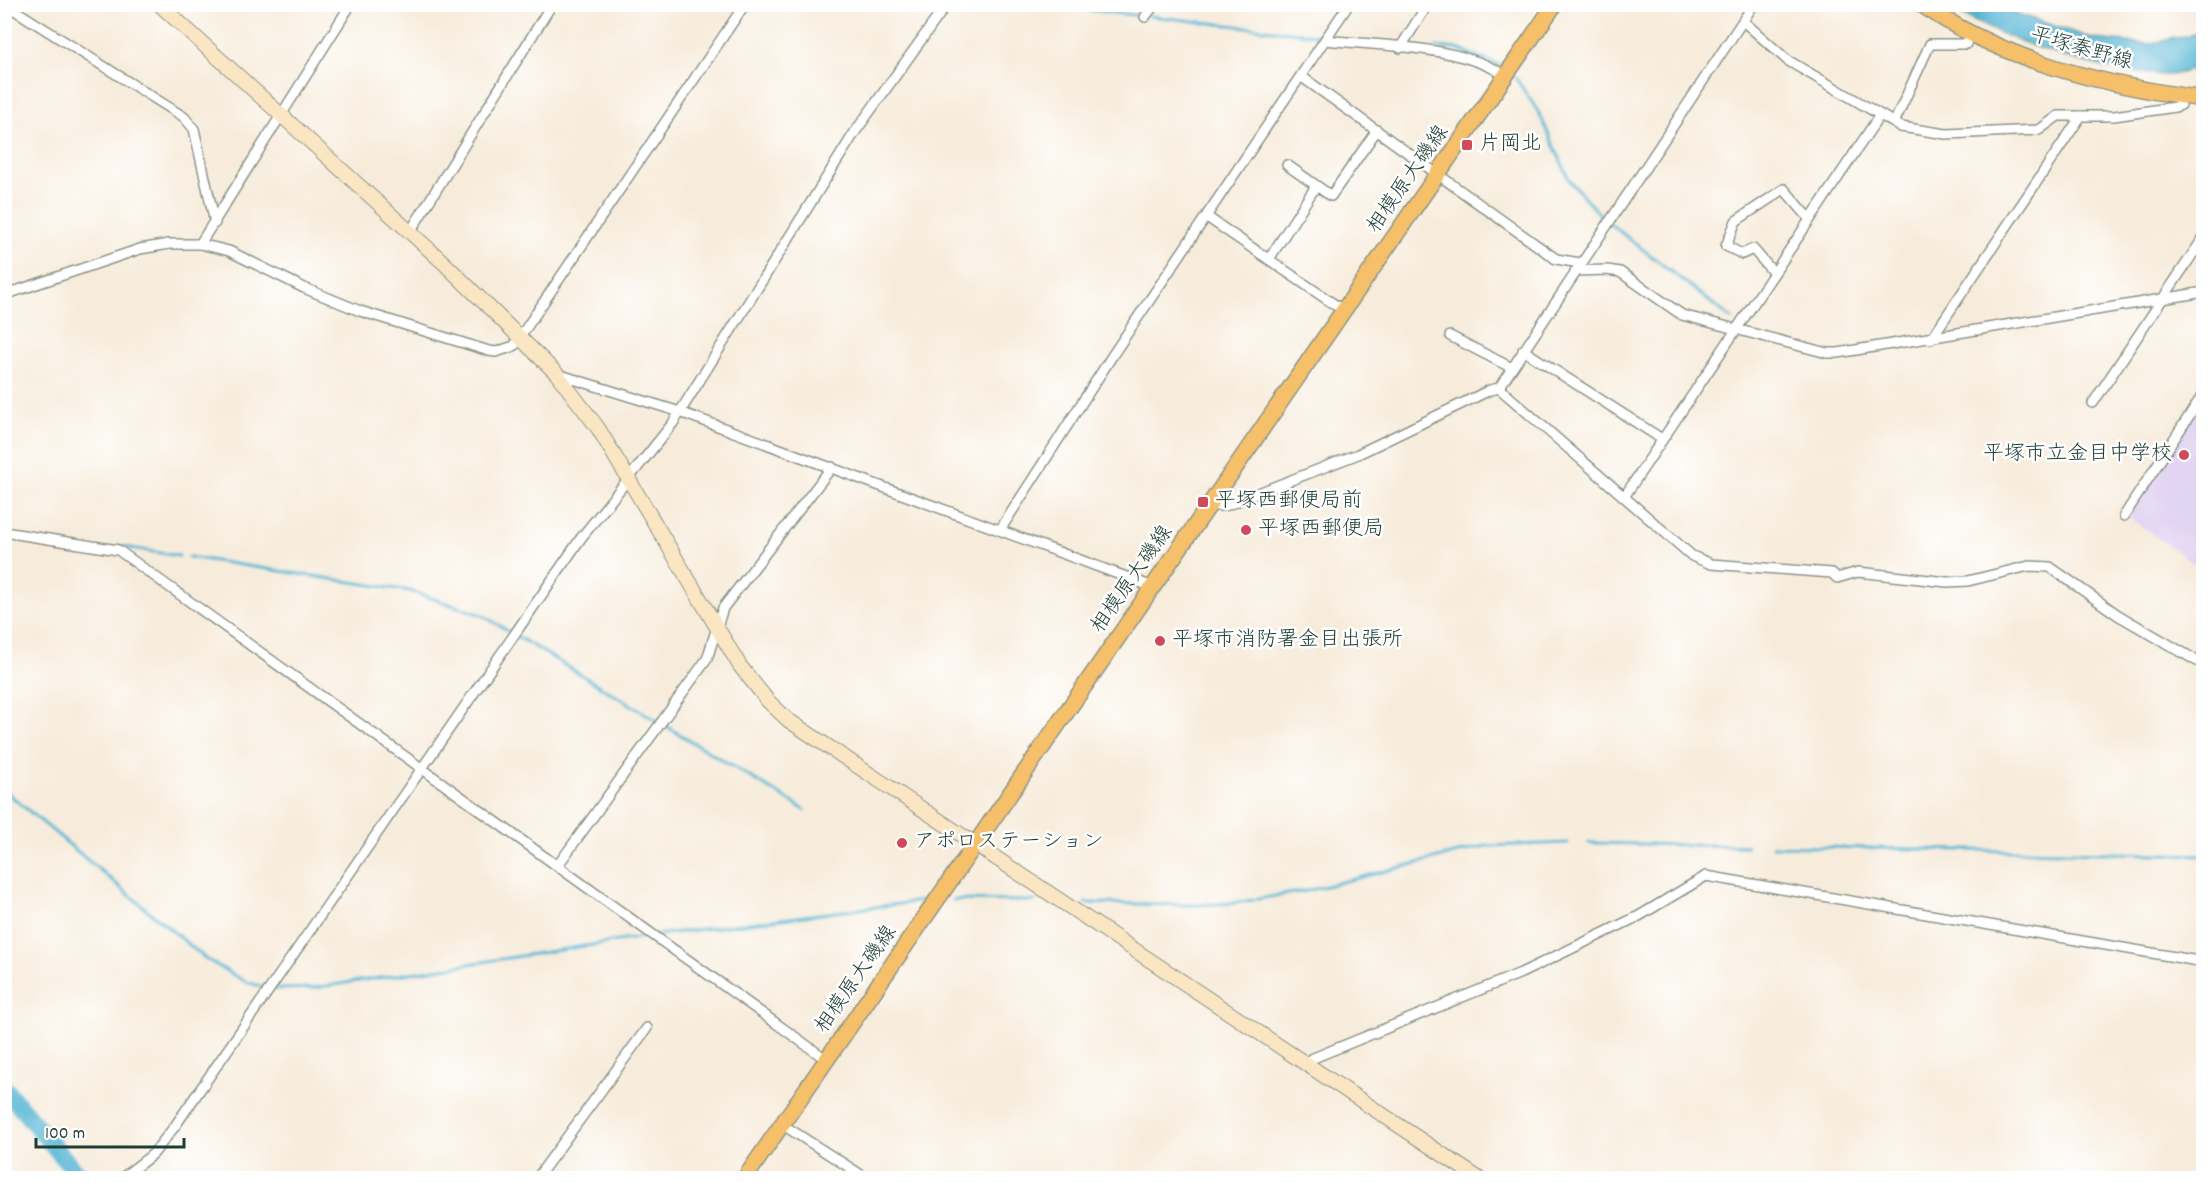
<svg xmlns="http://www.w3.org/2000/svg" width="2208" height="1183" font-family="Dekko,'Klee One',sans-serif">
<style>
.built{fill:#e2d4f3}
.water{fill:#55b5d4;stroke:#3a7984;stroke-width:1.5}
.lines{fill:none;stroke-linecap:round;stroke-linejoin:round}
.stream{stroke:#55b5d4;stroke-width:3}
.river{stroke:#55b5d4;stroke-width:18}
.street-casing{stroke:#8b9488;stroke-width:12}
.secondary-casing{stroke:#8b9488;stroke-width:16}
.primary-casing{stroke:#8b9488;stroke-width:18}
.street{stroke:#fff;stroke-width:9}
.secondary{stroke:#fbe6c4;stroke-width:14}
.primary{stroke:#f6c06b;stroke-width:15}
.poi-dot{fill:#d1495b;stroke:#fff;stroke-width:2}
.labels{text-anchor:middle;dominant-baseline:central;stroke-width:5;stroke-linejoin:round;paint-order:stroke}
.street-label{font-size:21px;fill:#1f3d34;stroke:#fff}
.poi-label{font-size:21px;fill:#1f3d34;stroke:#fff;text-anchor:start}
</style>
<rect width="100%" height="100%" fill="#fff"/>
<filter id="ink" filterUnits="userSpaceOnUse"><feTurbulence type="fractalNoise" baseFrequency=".0167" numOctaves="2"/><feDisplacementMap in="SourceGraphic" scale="12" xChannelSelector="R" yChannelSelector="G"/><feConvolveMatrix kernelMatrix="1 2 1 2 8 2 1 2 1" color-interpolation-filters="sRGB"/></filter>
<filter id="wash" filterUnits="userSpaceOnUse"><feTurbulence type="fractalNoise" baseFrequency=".008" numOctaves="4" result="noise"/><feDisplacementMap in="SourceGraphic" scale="24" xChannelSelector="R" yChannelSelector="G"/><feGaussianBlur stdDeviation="1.35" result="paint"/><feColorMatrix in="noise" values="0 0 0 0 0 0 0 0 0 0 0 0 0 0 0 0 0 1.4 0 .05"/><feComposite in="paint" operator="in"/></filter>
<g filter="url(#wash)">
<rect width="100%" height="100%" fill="#f7ecdb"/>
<!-- built -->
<polygon class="built" points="2203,397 2203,570 2127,516"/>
<!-- water -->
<path class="water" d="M1947,5H1998L2018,14L2094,39L2148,44L2203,32V66C2192,69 2179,75 2168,75C2105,74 1998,40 1947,5Z"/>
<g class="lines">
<!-- stream -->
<g class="stream">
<polyline points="1035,4 1143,16"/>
<polyline points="1150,16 1325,36"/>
<polyline points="1436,47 1457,49 1503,66"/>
<polyline points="1515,77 1539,113 1570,181 1604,219 1732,319"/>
<polyline points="118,546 179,556"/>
<polyline points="189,557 410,591 482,615 805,810"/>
<polyline points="4,790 206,959 246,982 267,988"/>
<polyline points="1589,843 1747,846"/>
<polyline points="1772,846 2204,855"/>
<polyline points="953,900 1035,901"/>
<polyline points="1085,903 1196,905 1234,903 1306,891 1486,846 1568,843"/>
<polyline points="656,935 922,901"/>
<polyline points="274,989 314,988 650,936"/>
</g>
<!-- river -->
<polyline class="river" points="4,1088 81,1178"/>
</g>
</g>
<g filter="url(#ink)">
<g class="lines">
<!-- street casing -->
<g class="street-casing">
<g id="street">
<polyline points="5,4 184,117 194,129 215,223"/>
<polyline points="1145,17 1155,4"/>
<polyline points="1743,21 1787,60 1901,127 1946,134 2039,130 2058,116 2114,116 2175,107 2181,105 2183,97"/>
<path d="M1326,40C1379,46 1462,45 1506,76"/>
<polyline points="1400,48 1428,4"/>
<polyline points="1302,77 1556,259 1580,263"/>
<polyline points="1894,123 1930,44 1966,44 1971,34"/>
<polyline points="1287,165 1331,196 1377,130"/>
<polyline points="1207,217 1344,311"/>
<polyline points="410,232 552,4"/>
<polyline points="200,244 351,4"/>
<polyline points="1269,259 1316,186"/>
<polyline points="1575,271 1607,270 1620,272 1682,315 1827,353 1838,353 2204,292"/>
<polyline points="1773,272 1753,249 1742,254 1726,246 1736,221 1784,189 1810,219"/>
<polyline points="4,295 140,249 169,244 200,244 229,251 304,288 360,311 489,351 496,352 514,346 745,4"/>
<polyline points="1450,336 1512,368"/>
<polyline points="1931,339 2081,116"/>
<polyline points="1523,350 1662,439"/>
<polyline points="557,374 680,412 1153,587"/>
<polyline points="1499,388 1692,556 1711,564 1832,573 1837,578 1858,572 1947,582 1968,581 2029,566 2050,567 2118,615 2204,665"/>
<polyline points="2093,403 2204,237"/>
<polyline points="1624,497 1880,115"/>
<polyline points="1210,506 1225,506 1358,454 1490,390 1499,388 1754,4"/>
<polyline points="2124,516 2204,393"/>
<polyline points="1000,530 1114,353 1349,4"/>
<polyline points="4,532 118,550 827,1060"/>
<polyline points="558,865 707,659 723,608 832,467"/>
<polyline points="1307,1065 1311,1059 1521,973 1639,916 1706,876 2204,962"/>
<polyline points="783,1125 866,1178"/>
<polyline points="122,1178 153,1154 175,1126 581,538 673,423 855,132 947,4"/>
<polyline points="537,1178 647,1028"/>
</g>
</g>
<!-- secondary casing -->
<g class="secondary-casing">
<polyline id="secondary" points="159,4 444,263 556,373 598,428 740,666 768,701 788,720 1478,1178"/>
</g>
<!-- primary casing -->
<g class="primary-casing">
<g id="primary">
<path d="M1921,4C2003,61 2106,86 2204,99"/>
<polyline points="745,1178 1555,4"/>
</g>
</g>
<!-- street -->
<use href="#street" class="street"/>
<!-- secondary -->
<use href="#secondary" class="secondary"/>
<!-- primary -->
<use href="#primary" class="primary"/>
</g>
</g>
<!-- markers -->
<g class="poi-dot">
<rect x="1461" y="139" width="12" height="12" rx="3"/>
<circle cx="2184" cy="455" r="6"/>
<rect x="1197" y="496" width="12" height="12" rx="3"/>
<circle cx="1246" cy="530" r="6"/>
<circle cx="1160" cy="641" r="6"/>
<circle cx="902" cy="843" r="6"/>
</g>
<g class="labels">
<!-- street labels -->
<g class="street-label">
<text transform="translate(2081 50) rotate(16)">平塚秦野線</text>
<text transform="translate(1409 180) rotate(-55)">相模原大磯線</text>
<text transform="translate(1133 580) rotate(-55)">相模原大磯線</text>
<text transform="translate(857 980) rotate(-55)">相模原大磯線</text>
</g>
<!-- poi labels -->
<g class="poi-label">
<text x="1479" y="145">片岡北</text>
<text x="2172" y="455" text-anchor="end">平塚市立金目中学校</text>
<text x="1215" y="502">平塚西郵便局前</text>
<text x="1258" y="530">平塚西郵便局</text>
<text x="1172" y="641">平塚市消防署金目出張所</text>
<text x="914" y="843">アポロステーション</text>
</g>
</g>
<!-- margin -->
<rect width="2208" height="1183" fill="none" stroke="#fff" stroke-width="24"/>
<!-- scale -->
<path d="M36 1138v9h148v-9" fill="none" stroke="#1f3d34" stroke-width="3"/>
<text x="45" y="1138" font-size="18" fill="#1f3d34" stroke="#ffffff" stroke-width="4.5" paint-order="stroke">100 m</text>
</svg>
